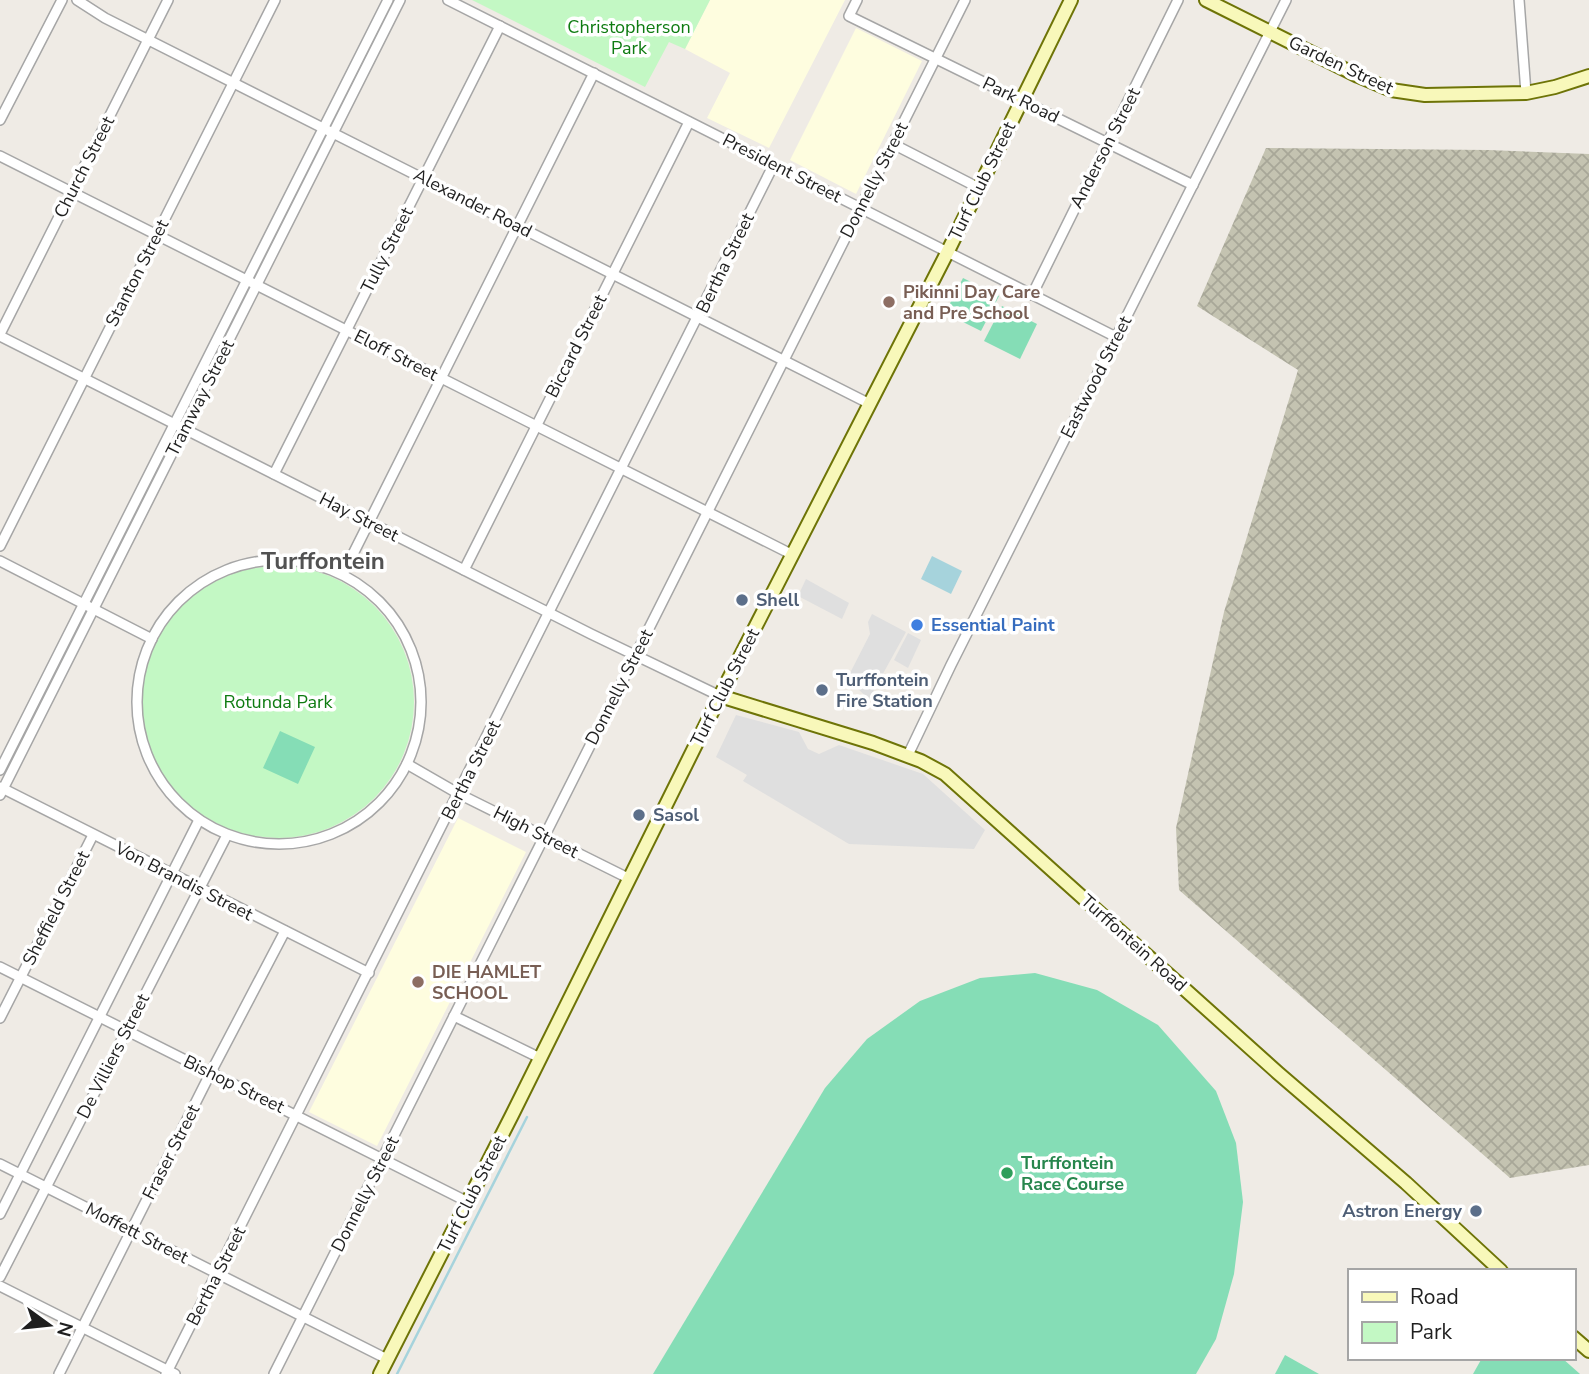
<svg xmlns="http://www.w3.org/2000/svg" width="1589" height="1374" font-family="'Nunito Sans',sans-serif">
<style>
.education{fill:#fefddf}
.construction{fill:url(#construction-cross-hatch)}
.park{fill:#c3f8c4}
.pitch{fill:#85ddb6}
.parking{fill:#dfdfdf}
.water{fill:#a6d3dc}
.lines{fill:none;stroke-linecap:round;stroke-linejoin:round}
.stream{stroke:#a6d3dc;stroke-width:2.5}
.street-casing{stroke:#a6a6a6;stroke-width:12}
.secondary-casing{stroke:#6e7407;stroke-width:16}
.street{stroke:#fff;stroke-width:9}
.secondary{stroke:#f8f8ba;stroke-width:12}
.education-dot{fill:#8d6e63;stroke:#fff;stroke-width:2.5}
.service-dot{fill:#5c6f8a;stroke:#fff;stroke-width:2.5}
.shop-dot{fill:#3f7fe0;stroke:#fff;stroke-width:2.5}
.leisure-dot{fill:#2e9e5b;stroke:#fff;stroke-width:2.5}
.labels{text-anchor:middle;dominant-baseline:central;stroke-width:7;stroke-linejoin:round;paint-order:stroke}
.park-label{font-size:18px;fill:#0e7b11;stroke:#fff}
.street-label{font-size:18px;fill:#1f1f1f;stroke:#fff}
.education-label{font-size:18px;font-weight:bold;fill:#785e54;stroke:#fff;text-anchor:start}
.service-label{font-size:18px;font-weight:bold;fill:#4e5e75;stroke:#fff;text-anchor:start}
.shop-label{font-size:18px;font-weight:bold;fill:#366cbe;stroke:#fff;text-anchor:start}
.leisure-label{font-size:18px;font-weight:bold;fill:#27864d;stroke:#fff;text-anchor:start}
.district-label{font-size:24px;font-weight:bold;fill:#525252;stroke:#fff}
</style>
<defs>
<pattern id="construction-cross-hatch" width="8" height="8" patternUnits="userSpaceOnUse" patternTransform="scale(1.75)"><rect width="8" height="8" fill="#c4c3b1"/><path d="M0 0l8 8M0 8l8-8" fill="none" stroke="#a8a798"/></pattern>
</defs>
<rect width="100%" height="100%" fill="#efebe5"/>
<!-- education -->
<g class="education">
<polygon points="710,0 845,0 769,148 707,118 730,73 685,49"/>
<polygon points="856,28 922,61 856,194 790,160"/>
<polygon points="458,818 526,852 377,1146 309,1112"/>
</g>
<!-- construction -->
<polygon class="construction" points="1266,148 1488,150 1589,154 1589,1165 1510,1178 1179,890 1176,828 1224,612 1298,370 1197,306"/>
<!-- park -->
<g class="park">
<polygon points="472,0 710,0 685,49 669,42 645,87"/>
<circle cx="278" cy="702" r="136"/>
</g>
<!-- pitch -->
<g class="pitch">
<polygon points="963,278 999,296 981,331 945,313"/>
<polygon points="1002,306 1037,324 1020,359 984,341"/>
<polygon points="280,731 315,747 298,784 263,768"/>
<polygon points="1035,973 1097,990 1158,1025 1216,1091 1236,1143 1243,1202 1234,1274 1216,1339 1196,1374 653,1374 825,1088 867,1039 920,1001 980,978"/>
<polygon points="1285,1355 1319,1374 1275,1374"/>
<polygon points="1482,1358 1562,1358 1580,1374 1473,1374"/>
</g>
<!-- parking -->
<g class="parking">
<polygon points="806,579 849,603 842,619 798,596"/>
<polygon points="872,614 906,632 869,699 847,679 870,634 868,622"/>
<polygon points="908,633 921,640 908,668 894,660"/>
<polygon points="736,715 799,732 808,749 819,754 839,745 923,774 985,830 974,849 849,844 743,781 747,775 716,757"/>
</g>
<!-- water -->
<polygon class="water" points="932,556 962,571 951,594 921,579"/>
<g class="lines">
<!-- stream -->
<polyline class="stream" points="397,1374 527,1117"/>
<!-- street casing -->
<g class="street-casing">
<g id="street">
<polyline points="77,0 105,18 870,404"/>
<polyline points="448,0 1116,337"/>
<polyline points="857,0 849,16 1193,185"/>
<polyline points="1519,0 1526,93"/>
<polyline points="0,120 62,0"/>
<polyline points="893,144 979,188"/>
<polyline points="0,156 793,555"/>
<polyline points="1032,295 1178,0"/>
<polyline points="0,334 168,0"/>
<polyline points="0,336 591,634 720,696"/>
<polyline points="274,474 500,26"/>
<polyline points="0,546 275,0"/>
<circle cx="279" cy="702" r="142"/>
<polyline points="0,561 152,639"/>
<polyline points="464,570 689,122"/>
<polyline points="343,574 594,73"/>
<polyline points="908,755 951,665 1286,0"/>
<polyline points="407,764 459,794 628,878"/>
<polyline points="0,770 388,0"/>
<polyline points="0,787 369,973"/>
<polyline points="0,795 400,0"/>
<polyline points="0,967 468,1202"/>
<polyline points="454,1016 540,1058"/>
<polyline points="0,1018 93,835"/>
<polyline points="0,1164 387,1359"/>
<polyline points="0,1214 199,820"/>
<polyline points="0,1277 227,835"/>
<polyline points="0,1286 175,1374"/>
<polyline points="59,1374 211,1072 285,931"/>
<polyline points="166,1374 774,164"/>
<polyline points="274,1374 965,0"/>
</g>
</g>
<!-- secondary casing -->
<g class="secondary-casing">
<g id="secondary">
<polyline points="1206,0 1358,76 1391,90 1425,95 1526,93 1555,87 1589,76"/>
<polyline points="720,696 873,743 921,761 945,774 1278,1073 1406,1183 1501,1271"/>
<polyline points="1573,1337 1589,1351"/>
<polyline points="380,1374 512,1115 720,696 948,251 1071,0"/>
</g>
</g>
<!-- street -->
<use href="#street" class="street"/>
<!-- secondary -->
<use href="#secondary" class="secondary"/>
</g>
<!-- markers -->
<g class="education-dot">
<circle cx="889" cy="302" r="7"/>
<circle cx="418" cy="982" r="7"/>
</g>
<g class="service-dot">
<circle cx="742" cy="600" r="7"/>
<circle cx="822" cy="690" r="7"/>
<circle cx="639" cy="815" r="7"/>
<circle cx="1476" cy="1211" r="7"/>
</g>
<circle class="shop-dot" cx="917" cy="625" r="7"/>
<circle class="leisure-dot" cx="1007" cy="1173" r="7"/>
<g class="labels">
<!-- park labels -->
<g class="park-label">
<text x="629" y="27">Christopherson<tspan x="629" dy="21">Park</tspan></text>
<text x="278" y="702">Rotunda Park</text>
</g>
<!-- street labels -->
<g class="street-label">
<text transform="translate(1341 65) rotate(25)">Garden Street</text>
<text transform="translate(1021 100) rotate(26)">Park Road</text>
<text transform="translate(1105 148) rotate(-63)">Anderson Street</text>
<text transform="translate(84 167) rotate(-63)">Church Street</text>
<text transform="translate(782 168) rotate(27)">President Street</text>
<text transform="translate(874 180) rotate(-63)">Donnelly Street</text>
<text transform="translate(982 181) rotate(-64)">Turf Club Street</text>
<text transform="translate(473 203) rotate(27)">Alexander Road</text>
<text transform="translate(387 250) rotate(-63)">Tully Street</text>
<text transform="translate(725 263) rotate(-64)">Bertha Street</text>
<text transform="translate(137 273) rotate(-63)">Stanton Street</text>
<text transform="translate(576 346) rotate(-63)">Biccard Street</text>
<text transform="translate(396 355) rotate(27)">Eloff Street</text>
<text transform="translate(1096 377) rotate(-63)">Eastwood Street</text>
<text transform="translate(200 398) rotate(-63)">Tramway Street</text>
<text transform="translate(359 517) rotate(27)">Hay Street</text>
<text transform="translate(619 687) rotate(-63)">Donnelly Street</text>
<text transform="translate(725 687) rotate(-63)">Turf Club Street</text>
<text transform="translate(471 770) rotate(-63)">Bertha Street</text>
<text transform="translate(536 832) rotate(27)">High Street</text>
<text transform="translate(184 881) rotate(27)">Von Brandis Street</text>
<text transform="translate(56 908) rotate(-63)">Sheffield Street</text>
<text transform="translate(1134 943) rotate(42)">Turffontein Road</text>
<text transform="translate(113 1056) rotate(-63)">De Villiers Street</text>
<text transform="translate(234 1084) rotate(26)">Bishop Street</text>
<text transform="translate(171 1152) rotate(-63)">Fraser Street</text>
<text transform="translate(365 1194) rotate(-63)">Donnelly Street</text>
<text transform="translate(472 1194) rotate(-63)">Turf Club Street</text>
<text transform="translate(137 1233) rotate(27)">Moffett Street</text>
<text transform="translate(216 1276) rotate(-63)">Bertha Street</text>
</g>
<!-- education labels -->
<g class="education-label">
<text x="903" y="292">Pikinni Day Care<tspan x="903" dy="21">and Pre School</tspan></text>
<text x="432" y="972">DIE HAMLET<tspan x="432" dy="21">SCHOOL</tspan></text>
</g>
<!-- service labels -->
<g class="service-label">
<text x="756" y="600">Shell</text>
<text x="836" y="680">Turffontein<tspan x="836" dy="21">Fire Station</tspan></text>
<text x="653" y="815">Sasol</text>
<text x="1462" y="1211" text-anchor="end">Astron Energy</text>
</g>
<!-- shop labels -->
<g class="shop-label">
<text x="931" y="625">Essential Paint</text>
</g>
<!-- leisure labels -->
<g class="leisure-label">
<text x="1021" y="1163">Turffontein<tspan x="1021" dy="21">Race Course</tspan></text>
</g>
<!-- district labels -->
<g class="district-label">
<text x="323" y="561">Turffontein</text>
</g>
</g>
<!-- legend -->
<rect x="1348" y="1269" width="228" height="91" fill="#ffffff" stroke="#a5a5a5" stroke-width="2"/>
<rect x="1362" y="1292" width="35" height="10" fill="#f8f8ba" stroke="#a5a5a5" stroke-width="2"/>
<text x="1410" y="1304" font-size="21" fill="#1f1f1f">Road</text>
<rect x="1362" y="1322" width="35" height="21" fill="#c3f8c4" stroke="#a5a5a5" stroke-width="2"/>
<text x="1410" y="1339" font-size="21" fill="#1f1f1f">Park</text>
<!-- north arrow -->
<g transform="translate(49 1325) rotate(105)" stroke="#ffffff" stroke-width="5" paint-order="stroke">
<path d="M0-5L12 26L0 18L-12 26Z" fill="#1f1f1f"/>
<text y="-10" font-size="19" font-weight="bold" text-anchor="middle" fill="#1f1f1f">N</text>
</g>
</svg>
